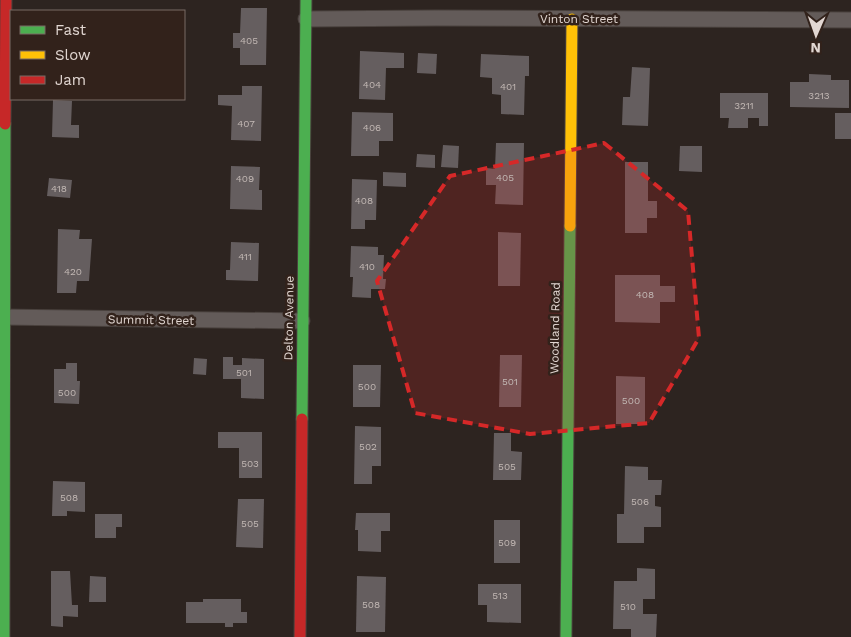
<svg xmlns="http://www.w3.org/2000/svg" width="851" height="637" font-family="'Work Sans',sans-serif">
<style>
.building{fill:#655e5f}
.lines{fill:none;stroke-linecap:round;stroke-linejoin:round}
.street-casing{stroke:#49413d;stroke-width:17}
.fast-casing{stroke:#49413d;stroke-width:13}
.slow-casing{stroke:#49413d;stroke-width:13}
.jam-casing{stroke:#49413d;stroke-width:13}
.street{stroke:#635b59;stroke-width:15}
.fast{stroke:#4caf50;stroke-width:11}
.slow{stroke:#ffc107;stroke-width:11}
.jam{stroke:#c62828;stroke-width:11}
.marked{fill:#d62828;fill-opacity:0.2;stroke:#d62828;stroke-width:4;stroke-dasharray:10 6;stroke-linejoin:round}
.labels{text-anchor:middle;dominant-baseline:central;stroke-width:5;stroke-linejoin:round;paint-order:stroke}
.number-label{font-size:10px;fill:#c3b9b5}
.street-label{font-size:12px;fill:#e2d7d2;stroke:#32221b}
</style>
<rect width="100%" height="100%" fill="#2d2420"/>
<!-- building -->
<g class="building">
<polygon points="241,8 267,8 266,65 240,65 240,48 233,48 233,33 240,33"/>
<polygon points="360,51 404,53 404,68 386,68 385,100 359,99"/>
<polygon points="418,53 437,54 436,74 417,73"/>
<polygon points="481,54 529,56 529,76 525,76 524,115 501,114 501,95 492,94 492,78 480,77"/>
<polygon points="632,67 650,68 648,126 622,125 623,97 630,97"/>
<polygon points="809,74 831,75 831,80 849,80 849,108 790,107 790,82 809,82"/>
<polygon points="242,86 262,86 261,141 231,140 232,106 218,105 218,95 242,95"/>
<polygon points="720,93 768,93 768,126 759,126 759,118 748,118 748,128 728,128 729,118 720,118"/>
<polygon points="53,100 72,101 71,125 79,125 79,138 52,137"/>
<polygon points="352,112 393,113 393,141 379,141 379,156 351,156"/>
<rect x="835" y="113" width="16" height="26"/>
<polygon points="496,143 524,143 523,205 495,204 496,185 486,185 486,168 495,169"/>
<polygon points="443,145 459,146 458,168 441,167"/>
<polygon points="680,146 702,146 702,172 679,171"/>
<polygon points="417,154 435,155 435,168 416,167"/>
<polygon points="625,162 648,162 648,201 657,201 657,218 647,218 647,233 625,233"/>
<polygon points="231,166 260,167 259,190 262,190 262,210 230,209"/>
<polygon points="383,172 406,173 406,187 383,186"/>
<polygon points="49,178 72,180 70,198 47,196"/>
<polygon points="352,179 377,180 376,220 365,220 365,229 351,229"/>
<polygon points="58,229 80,230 79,239 92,239 89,281 77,281 76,293 57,293"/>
<polygon points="498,232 521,233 520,286 498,286"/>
<polygon points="231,242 259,243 258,281 226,280 226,270 230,270"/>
<polygon points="351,246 378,247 378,255 384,255 383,279 386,279 385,289 371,289 371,298 352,297 353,277 350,277"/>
<polygon points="615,275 660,275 660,286 675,286 675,302 660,302 660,323 615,322"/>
<polygon points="500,355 522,355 521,407 499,407"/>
<polygon points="223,357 233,357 233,365 242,365 242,358 264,359 264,399 241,398 241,379 223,379"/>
<polygon points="194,358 207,359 206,375 193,374"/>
<polygon points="66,363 77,363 77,381 80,381 79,404 54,403 54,369 66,369"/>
<polygon points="353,365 381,365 380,407 353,407"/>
<polygon points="616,376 645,377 645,424 616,424"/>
<polygon points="355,426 381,427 381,466 372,466 372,484 354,484"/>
<polygon points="218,432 262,432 262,478 239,478 239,448 218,448"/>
<polygon points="494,433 511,433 511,451 522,452 521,480 493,480"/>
<polygon points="625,466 648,467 648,480 662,480 661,495 655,495 655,506 661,507 661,527 644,527 644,543 617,543 617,514 624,514"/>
<polygon points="53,481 85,482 85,512 67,511 67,516 52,516"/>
<polygon points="238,499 264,499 263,548 236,547"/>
<polygon points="356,513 390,513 390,531 381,531 381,552 358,551 358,530 355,530"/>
<polygon points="95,514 122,514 122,527 116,527 116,538 95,538"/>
<rect x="494" y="520" width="26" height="43"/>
<polygon points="637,568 655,569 655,599 643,599 643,614 657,614 656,637 631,637 631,629 613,629 614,581 637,581"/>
<polygon points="51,571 70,571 72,605 78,605 78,617 63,616 63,627 51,626"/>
<polygon points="90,576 106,577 106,602 89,602"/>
<polygon points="357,576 386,577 385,632 356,632"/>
<polygon points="478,584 521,584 521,623 487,622 487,605 478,605"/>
<polygon points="203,599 241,599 241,612 247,612 247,623 233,623 233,627 225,627 225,623 186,623 186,602 203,602"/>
</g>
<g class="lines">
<!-- street casing -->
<g class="street-casing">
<g id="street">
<polyline points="306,19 436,18 851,20"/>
<polyline points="0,317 302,321"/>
</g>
</g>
<!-- fast casing -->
<g class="fast-casing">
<g id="fast">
<polyline points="302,419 306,0"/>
<polyline points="4,637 5,124"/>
<polyline points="566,637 570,226"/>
</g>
</g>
<!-- slow casing -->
<g class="slow-casing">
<polyline id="slow" points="570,226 572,19"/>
</g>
<!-- jam casing -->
<g class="jam-casing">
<g id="jam">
<polyline points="5,124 6,0"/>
<polyline points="300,637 302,419"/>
</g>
</g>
<!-- street -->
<use href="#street" class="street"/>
<!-- fast -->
<use href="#fast" class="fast"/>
<!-- slow -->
<use href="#slow" class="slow"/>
<!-- jam -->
<use href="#jam" class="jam"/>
</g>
<!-- marked area -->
<path class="marked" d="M604,143L688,211L699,338L649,423L530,434L415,413L377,281L450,176Z"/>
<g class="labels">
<!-- number labels -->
<g class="number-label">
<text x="249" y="40">405</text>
<text x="372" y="84">404</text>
<text x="508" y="86">401</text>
<text x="819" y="95">3213</text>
<text x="744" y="105">3211</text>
<text x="246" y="123">407</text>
<text x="372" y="127">406</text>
<text x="505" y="177">405</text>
<text x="245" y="178">409</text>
<text x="59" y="188">418</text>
<text x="364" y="200">408</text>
<text x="245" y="256">411</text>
<text x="367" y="266">410</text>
<text x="73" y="271">420</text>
<text x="645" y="294">408</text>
<text x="244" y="372">501</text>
<text x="510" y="381">501</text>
<text x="367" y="386">500</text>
<text x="67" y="392">500</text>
<text x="631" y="400">500</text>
<text x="368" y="446">502</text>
<text x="250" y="463">503</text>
<text x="507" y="466">505</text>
<text x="69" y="497">508</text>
<text x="640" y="501">506</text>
<text x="250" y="523">505</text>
<text x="507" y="542">509</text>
<text x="500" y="595">513</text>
<text x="371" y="604">508</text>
<text x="628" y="606">510</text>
</g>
<!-- street labels -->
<g class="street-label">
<text x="579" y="19">Vinton Street</text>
<text transform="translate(289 318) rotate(-89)">Delton Avenue</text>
<text transform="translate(151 320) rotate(1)">Summit Street</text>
<text transform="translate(555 328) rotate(-89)">Woodland Road</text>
</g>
</g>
<!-- legend -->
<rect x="10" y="10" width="175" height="90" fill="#32221b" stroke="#786a64"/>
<rect x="20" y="26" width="25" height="8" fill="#4caf50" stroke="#786a64"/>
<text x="55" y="35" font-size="15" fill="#e2d7d2">Fast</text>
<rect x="20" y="51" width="25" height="8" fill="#ffc107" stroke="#786a64"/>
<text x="55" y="60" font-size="15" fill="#e2d7d2">Slow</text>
<rect x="20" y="76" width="25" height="8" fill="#c62828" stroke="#786a64"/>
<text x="55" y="85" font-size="15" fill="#e2d7d2">Jam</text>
<!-- north arrow -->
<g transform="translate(816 35) rotate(182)" stroke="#32221b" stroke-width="4" paint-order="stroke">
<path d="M0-4L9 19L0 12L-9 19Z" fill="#e2d7d2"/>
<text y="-8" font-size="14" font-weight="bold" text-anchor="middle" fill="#e2d7d2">N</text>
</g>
</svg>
